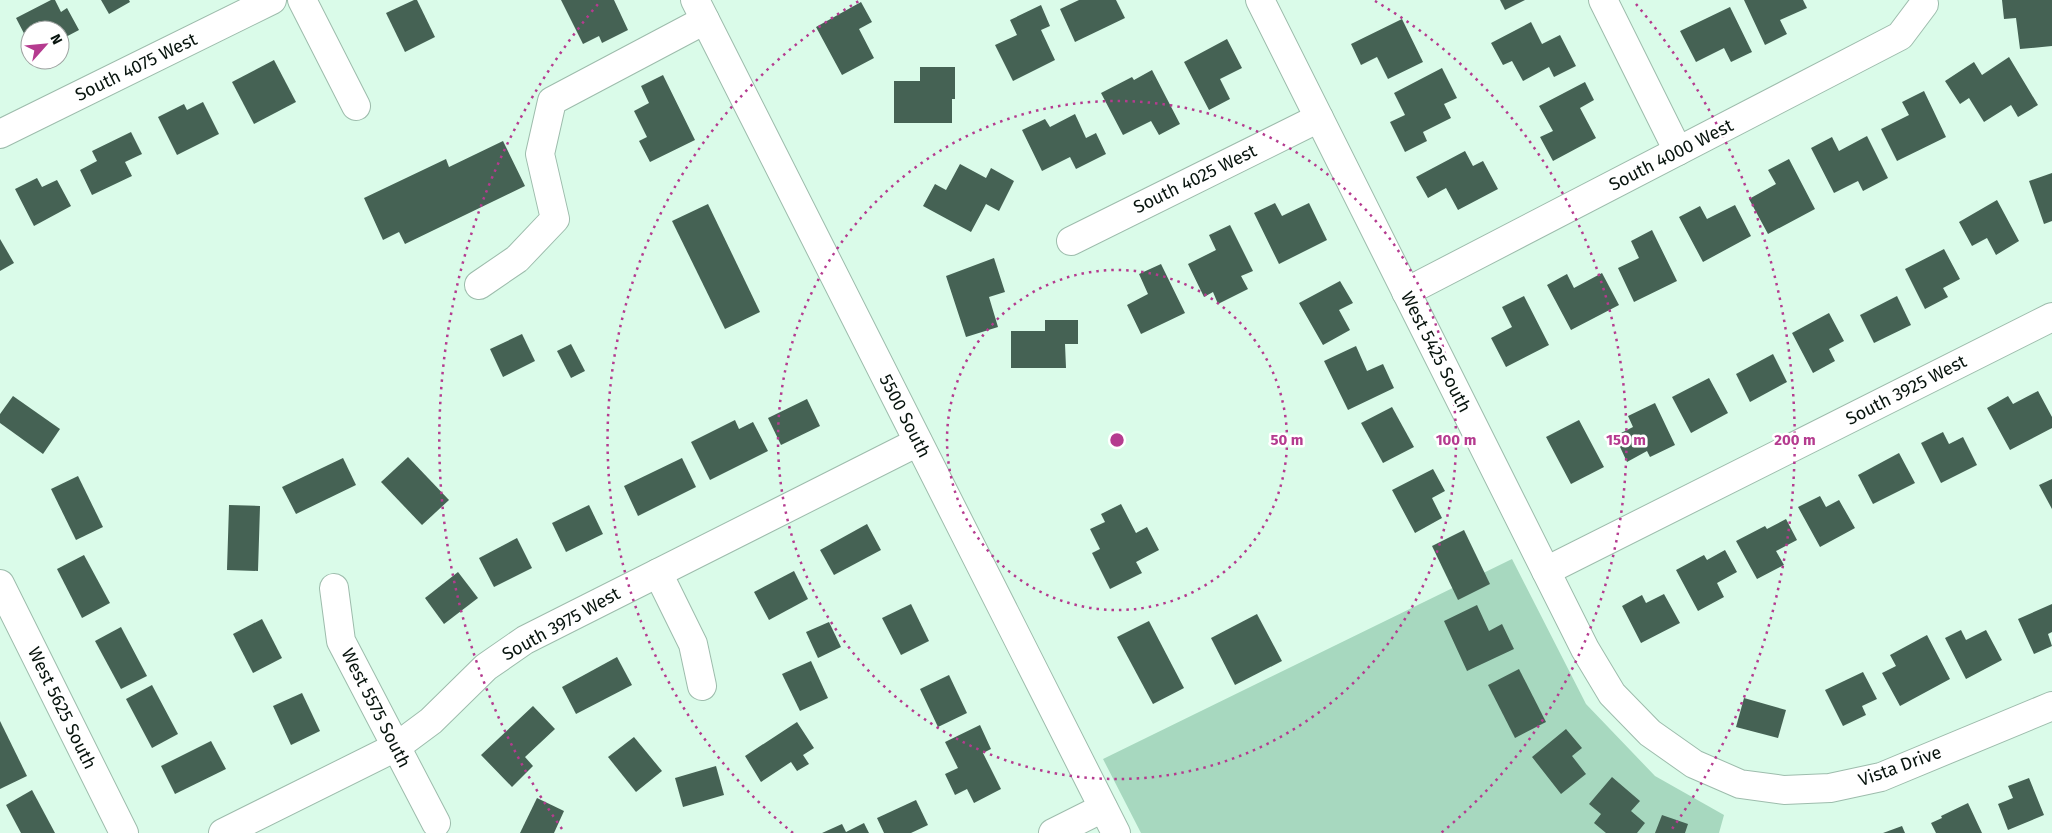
<svg xmlns="http://www.w3.org/2000/svg" width="2052" height="833" font-family="'Fira Sans',sans-serif">
<style>
.green{fill:#a7d8bf}
.building{fill:#456254}
.lines{fill:none;stroke-linecap:round;stroke-linejoin:round}
.minor-casing{stroke:#9dbcac;stroke-width:30}
.major-casing{stroke:#9dbcac;stroke-width:30}
.minor{stroke:#fff;stroke-width:28}
.major{stroke:#fff;stroke-width:28}
.ring{fill:none;stroke:#b53b8f;stroke-width:2.5;stroke-dasharray:2.5 5}
.labels{text-anchor:middle;dominant-baseline:central;stroke-width:5;stroke-linejoin:round;paint-order:stroke}
.street-label{font-size:18px;fill:#08140e;stroke:#fff}
.centre{fill:#b53b8f;stroke:#fff;stroke-width:2.5}
.ring-label{font-size:15px;text-anchor:middle;font-weight:bold;fill:#b53b8f;stroke:#fff;stroke-width:5;stroke-linejoin:round;paint-order:stroke}
</style>
<rect width="100%" height="100%" fill="#dafbe9"/>
<!-- green -->
<polygon class="green" points="1512,559 1586,704 1655,776 1724,815 1719,833 1141,833 1103,759"/>
<!-- building -->
<g class="building">
<polygon points="51,0 55,0 61,12 67,8 79,30 60,40 60,30 30,30 30,45 16,18"/>
<polygon points="101,0 129,0 130,2 109,14"/>
<polygon points="414,0 417,0 435,37 405,52 386,13"/>
<polygon points="561,0 614,0 628,30 602,43 599,36 583,44"/>
<polygon points="1079,0 1116,0 1125,18 1075,42 1060,9"/>
<polygon points="1500,0 1525,0 1505,10"/>
<polygon points="1744,0 1803,0 1807,8 1780,20 1787,34 1765,45"/>
<polygon points="2002,0 2052,0 2052,46 2020,49 2016,18 2004,19"/>
<polygon points="861,2 872,22 859,29 874,58 842,75 816,27"/>
<polygon points="1041,5 1050,26 1041,30 1055,60 1013,81 995,45 1017,35 1010,20"/>
<polygon points="1730,7 1752,52 1731,62 1724,48 1696,62 1680,31"/>
<polygon points="1402,19 1423,62 1388,79 1377,57 1361,65 1351,44"/>
<polygon points="1531,22 1542,44 1560,35 1576,66 1554,77 1549,67 1523,81 1512,61 1503,65 1491,43"/>
<polygon points="1227,39 1242,68 1220,79 1230,99 1209,110 1184,62"/>
<polygon points="2009,57 2038,105 2018,117 2011,105 1984,122 1969,98 1960,104 1945,81 1974,62 1982,75"/>
<polygon points="274,60 296,102 254,124 232,82"/>
<polygon points="920,67 955,67 955,99 952,99 952,123 894,123 894,81 920,81"/>
<polygon points="1442,68 1457,98 1444,104 1451,118 1423,132 1427,141 1405,152 1390,122 1405,115 1394,93"/>
<polygon points="1152,70 1180,124 1159,135 1151,121 1123,135 1101,93 1132,77 1134,80"/>
<polygon points="663,75 695,140 650,162 639,141 647,137 634,111 649,103 641,86"/>
<polygon points="1585,82 1594,100 1580,108 1596,138 1553,161 1540,137 1553,131 1539,106"/>
<polygon points="1924,91 1946,137 1897,161 1881,129 1909,115 1902,102"/>
<polygon points="203,102 219,134 177,155 158,117 184,104 187,110"/>
<polygon points="1075,114 1086,138 1096,133 1106,154 1076,169 1070,157 1042,171 1022,130 1045,119 1050,127"/>
<polygon points="131,132 142,154 125,162 132,176 92,195 80,170 97,161 92,151"/>
<polygon points="1867,136 1888,178 1863,191 1858,181 1834,193 1811,148 1832,137 1839,151"/>
<polygon points="503,141 525,186 405,244 399,232 383,240 364,198 446,159 449,167"/>
<polygon points="1465,151 1473,166 1483,161 1498,189 1458,210 1446,188 1428,198 1416,177"/>
<polygon points="1789,159 1815,209 1768,234 1749,199 1776,184 1768,170"/>
<polygon points="960,164 986,178 991,168 1014,181 999,211 986,204 971,232 923,206 935,184 946,190"/>
<polygon points="2052,173 2052,221 2044,224 2029,181"/>
<polygon points="37,178 42,187 57,180 71,206 34,226 15,189"/>
<polygon points="1997,200 2019,241 1996,255 1987,238 1972,246 1959,222"/>
<polygon points="1275,203 1282,216 1309,203 1327,240 1279,264 1254,213"/>
<polygon points="708,204 760,312 725,329 672,221"/>
<polygon points="1735,205 1751,236 1703,262 1679,217 1700,206 1707,219"/>
<polygon points="1230,225 1253,271 1241,276 1248,289 1218,304 1213,292 1204,297 1188,264 1216,250 1209,235"/>
<polygon points="1652,230 1677,281 1634,302 1618,268 1639,258 1631,241"/>
<polygon points="0,239 14,263 0,271"/>
<polygon points="1944,249 1960,279 1943,288 1948,297 1925,309 1905,269"/>
<polygon points="994,258 1005,292 989,297 998,327 966,337 946,276"/>
<polygon points="1161,264 1185,313 1141,334 1127,305 1148,294 1139,274"/>
<polygon points="1602,273 1619,305 1571,330 1547,285 1567,274 1574,288"/>
<polygon points="1340,281 1353,303 1339,310 1350,330 1323,345 1299,303"/>
<polygon points="1524,296 1549,345 1506,367 1491,338 1512,327 1502,307"/>
<polygon points="1897,296 1911,325 1874,343 1860,315"/>
<polygon points="1829,313 1844,341 1829,349 1835,361 1813,373 1792,333"/>
<polygon points="1045,320 1078,320 1078,344 1065,344 1066,368 1011,368 1011,331 1045,331"/>
<polygon points="522,334 535,361 503,377 490,349"/>
<polygon points="571,344 585,371 571,378 557,351"/>
<polygon points="1356,346 1367,371 1383,364 1394,388 1348,410 1324,361"/>
<polygon points="1773,354 1787,382 1750,402 1736,374"/>
<polygon points="1709,378 1728,413 1691,433 1672,397"/>
<polygon points="2038,391 2052,417 2052,428 2010,450 1987,408 2008,396 2013,404"/>
<polygon points="13,396 60,429 43,454 0,423 0,414"/>
<polygon points="807,399 820,426 781,445 768,418"/>
<polygon points="1655,403 1675,445 1650,457 1647,451 1627,462 1615,436 1633,427 1628,416"/>
<polygon points="1392,407 1414,447 1383,463 1361,423"/>
<polygon points="735,420 739,429 753,422 768,451 710,480 691,442"/>
<polygon points="1579,420 1604,467 1571,484 1546,437"/>
<polygon points="1943,432 1949,444 1963,437 1977,465 1941,483 1921,443"/>
<polygon points="1899,453 1915,483 1873,504 1858,475"/>
<polygon points="408,457 449,500 422,525 381,482"/>
<polygon points="343,458 356,485 296,514 282,487"/>
<polygon points="682,458 696,487 638,516 624,486"/>
<polygon points="1433,469 1445,491 1432,498 1442,518 1415,533 1392,490"/>
<polygon points="78,476 103,527 76,540 51,489"/>
<polygon points="2052,479 2052,509 2039,485"/>
<polygon points="1820,496 1826,507 1839,500 1855,528 1820,547 1798,507"/>
<polygon points="1121,504 1136,533 1147,527 1159,550 1136,562 1142,573 1110,589 1092,553 1100,549 1090,529 1105,522 1101,514"/>
<polygon points="229,505 260,506 258,571 227,570"/>
<polygon points="589,505 603,534 566,552 552,523"/>
<polygon points="1786,519 1797,540 1776,551 1784,565 1757,579 1736,541 1765,526 1767,529"/>
<polygon points="867,524 881,550 834,575 820,550"/>
<polygon points="1464,530 1490,584 1458,600 1432,546"/>
<polygon points="517,538 532,568 494,587 479,558"/>
<polygon points="1725,550 1737,572 1717,583 1724,597 1698,611 1676,570 1704,555 1707,560"/>
<polygon points="84,555 110,603 82,618 57,569"/>
<polygon points="794,571 808,599 769,620 754,592"/>
<polygon points="458,572 478,598 444,624 425,598"/>
<polygon points="1664,594 1680,623 1641,643 1622,606 1642,595 1646,603"/>
<polygon points="911,604 929,641 901,655 882,618"/>
<polygon points="2052,604 2052,632 2048,634 2052,646 2034,654 2018,619"/>
<polygon points="1477,605 1489,631 1502,624 1514,649 1467,671 1444,621"/>
<polygon points="1257,614 1282,661 1235,685 1211,638"/>
<polygon points="262,619 282,658 253,673 233,634"/>
<polygon points="1149,621 1184,688 1153,704 1117,637"/>
<polygon points="829,622 841,647 818,658 806,632"/>
<polygon points="121,627 147,676 121,689 95,641"/>
<polygon points="1961,630 1966,640 1986,630 2002,660 1966,679 1945,638"/>
<polygon points="1927,635 1950,679 1900,706 1882,673 1896,666 1890,655"/>
<polygon points="617,657 632,685 576,714 562,687"/>
<polygon points="811,661 828,698 800,711 782,674"/>
<polygon points="1519,669 1546,722 1515,738 1488,685"/>
<polygon points="1863,672 1877,699 1862,706 1866,715 1843,726 1825,690"/>
<polygon points="949,675 967,713 938,727 920,689"/>
<polygon points="152,685 178,734 152,748 126,699"/>
<polygon points="302,693 320,731 291,745 273,706"/>
<polygon points="1744,698 1786,710 1778,738 1736,727"/>
<polygon points="533,706 555,729 525,757 533,766 512,787 481,755"/>
<polygon points="0,721 27,776 0,789"/>
<polygon points="797,722 814,748 803,755 809,764 797,771 791,762 761,782 745,756"/>
<polygon points="980,725 991,749 983,753 1001,789 974,803 967,789 955,795 945,774 958,768 945,742"/>
<polygon points="1566,729 1582,748 1572,756 1586,774 1561,794 1532,757"/>
<polygon points="634,737 662,771 636,792 608,757"/>
<polygon points="211,741 226,769 175,794 161,766"/>
<polygon points="716,766 724,795 683,807 675,778"/>
<polygon points="1612,777 1640,801 1631,811 1645,823 1637,833 1606,833 1594,823 1601,814 1589,804"/>
<polygon points="2029,778 2044,815 2008,830 1998,804 2013,798 2008,786"/>
<polygon points="32,790 55,833 21,833 6,805"/>
<polygon points="537,798 564,811 554,833 520,833"/>
<polygon points="916,800 928,825 911,833 884,833 877,818"/>
<polygon points="1968,803 1982,833 1936,833 1931,823 1942,818 1941,816"/>
<polygon points="1662,815 1688,824 1685,833 1655,833"/>
<polygon points="864,823 869,833 822,833 842,824 846,832"/>
<polygon points="1902,826 1905,833 1883,833"/>
</g>
<g class="lines">
<!-- minor casing -->
<g class="minor-casing">
<g id="minor">
<polyline points="302,0 356,106"/>
<polyline points="1260,0 1585,649 1612,694 1650,733 1694,764 1740,784 1784,790 1830,788 1881,777 2052,706"/>
<polyline points="1603,0 1678,151"/>
<polyline points="0,134 272,0"/>
<polyline points="1071,241 1319,118"/>
<polyline points="479,285 517,259 555,219 540,154 552,101 705,20"/>
<polyline points="1406,292 1900,36 1924,4"/>
<polyline points="1546,571 2052,317"/>
<polyline points="658,573 693,644 702,686"/>
<polyline points="0,584 124,833"/>
<polyline points="334,588 341,641 436,823"/>
<polyline points="223,833 396,747 431,721 486,667 525,640 918,442"/>
<polyline points="1053,833 1103,808"/>
</g>
</g>
<!-- major casing -->
<g class="major-casing">
<polyline id="major" points="695,0 1116,833"/>
</g>
<!-- minor -->
<use href="#minor" class="minor"/>
<!-- major -->
<use href="#major" class="major"/>
</g>
<!-- distance rings -->
<g class="ring">
<circle cx="1117" cy="440" r="170"/>
<circle cx="1117" cy="440" r="339"/>
<path d="M793 833A509 509 0 0 1 859 1M1375 1A509 509 0 0 1 1441 833"/>
<path d="M562 829A678 678 0 0 1 598 4M1636 4A678 678 0 0 1 1672 829"/>
</g>
<g class="labels">
<!-- street labels -->
<g class="street-label">
<text transform="translate(136 67) rotate(-26)">South 4075 West</text>
<text transform="translate(1671 155) rotate(-27)">South 4000 West</text>
<text transform="translate(1195 179) rotate(-26)">South 4025 West</text>
<text transform="translate(1436 352) rotate(63)">West 5425 South</text>
<text transform="translate(1906 390) rotate(-27)">South 3925 West</text>
<text transform="translate(905 416) rotate(63)">5500 South</text>
<text transform="translate(561 624) rotate(-29)">South 3975 West</text>
<text transform="translate(62 708) rotate(64)">West 5625 South</text>
<text transform="translate(376 708) rotate(63)">West 5575 South</text>
<text transform="translate(1900 766) rotate(-20)">Vista Drive</text>
</g>
</g>
<circle cx="1117" cy="440" r="8" class="centre"/>
<g class="ring-label">
<text x="1287" y="445">50 m</text>
<text x="1456" y="445">100 m</text>
<text x="1626" y="445">150 m</text>
<text x="1795" y="445">200 m</text>
</g>
<!-- north arrow -->
<g transform="translate(45 45) rotate(63)"><circle r="24" fill="#ffffff" stroke="#9ca19f"/>
<path d="M0-4L9 19L0 12L-9 19Z" fill="#b53b8f"/>
<text y="-8" font-size="14" font-weight="bold" text-anchor="middle" fill="#08140e">N</text>
</g>
</svg>
